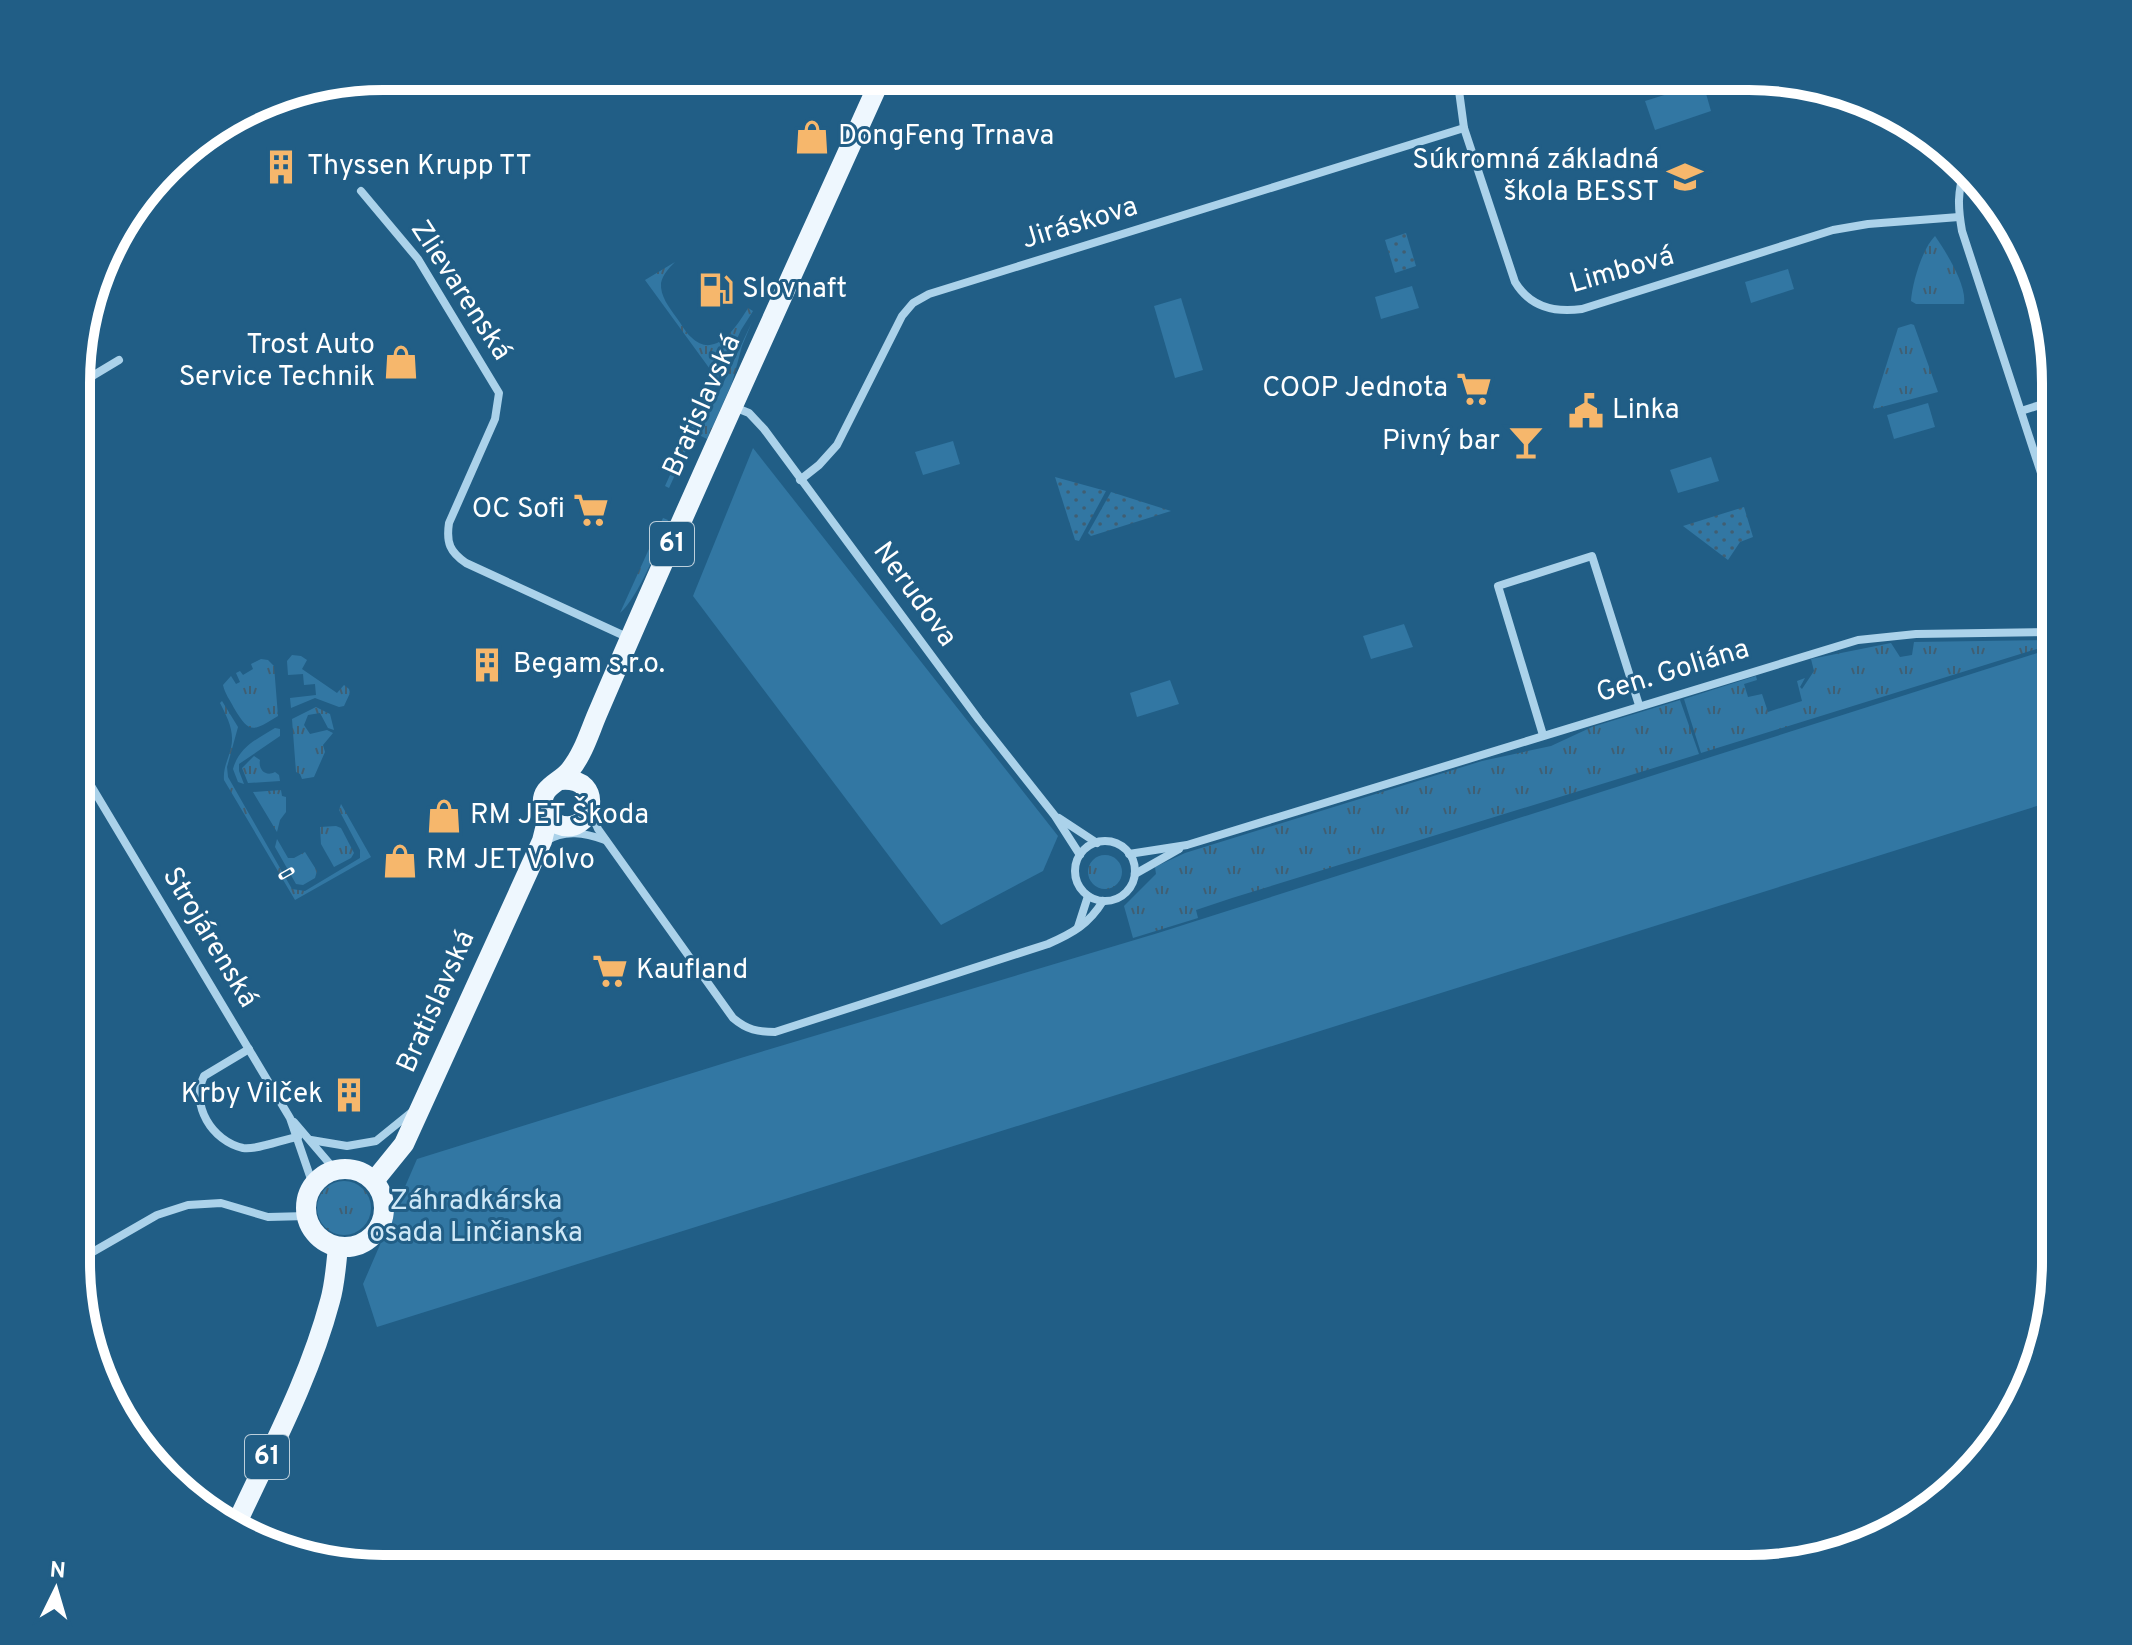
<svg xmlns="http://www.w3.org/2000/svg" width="2132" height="1645" font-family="Overpass,sans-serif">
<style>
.grass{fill:url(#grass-tufts)}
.park{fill:url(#park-dots)}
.garden{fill:#3277a3}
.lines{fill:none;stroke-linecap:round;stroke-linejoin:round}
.street{stroke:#abd2ea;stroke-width:8}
.primary{stroke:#eef7fe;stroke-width:20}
.rail-casing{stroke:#fff;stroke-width:7}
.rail{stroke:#215e86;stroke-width:4;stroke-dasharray:12;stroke-linecap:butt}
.labels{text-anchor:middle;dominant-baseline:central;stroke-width:6;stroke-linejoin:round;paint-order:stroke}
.shield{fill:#215e86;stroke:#bccfdb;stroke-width:2}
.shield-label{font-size:26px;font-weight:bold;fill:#fff}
.poi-label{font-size:28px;fill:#fff;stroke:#215e86;text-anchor:start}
.street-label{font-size:28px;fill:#fff;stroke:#215e86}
.park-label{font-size:28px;fill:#cfe8f7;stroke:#215e86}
.rim{fill:none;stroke:#fff;stroke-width:10}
</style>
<defs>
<pattern id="grass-tufts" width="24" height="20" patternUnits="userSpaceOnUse" patternTransform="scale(2)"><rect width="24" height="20" fill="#3277a3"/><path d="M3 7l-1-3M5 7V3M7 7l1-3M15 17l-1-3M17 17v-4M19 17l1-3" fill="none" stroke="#405f73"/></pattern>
<pattern id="park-dots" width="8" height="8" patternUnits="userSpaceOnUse" patternTransform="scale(2)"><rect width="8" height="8" fill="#3277a3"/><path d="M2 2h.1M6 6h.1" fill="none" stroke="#405f73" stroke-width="1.8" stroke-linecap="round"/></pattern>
</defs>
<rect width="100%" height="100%" fill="#215e86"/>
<!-- grass -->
<g class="grass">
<path d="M1935,236C1946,252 1967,285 1964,304H1916L1911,301C1912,284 1922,249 1935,236Z"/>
<path d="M675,262C669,268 663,274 661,283C660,296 669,307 676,317C681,323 685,332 691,337C715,361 737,326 748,308L753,311L741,330L669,488L665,486L715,376L645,280Z"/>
<polygon points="752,322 742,346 732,383 707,439 699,435"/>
<polygon points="1911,324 1914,325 1938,392 1874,409 1873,407 1898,328"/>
<path d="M663,518L668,520C659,545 639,596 620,613Z"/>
<polygon points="2056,640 2056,643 1701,753 1684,699 1756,676 1757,680 1744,684 1748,697 1762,694 1768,712 1802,701 1797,681 1805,678 1800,687 1802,689 1814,671 1811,659 1891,643 1900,657 1912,655 1914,642"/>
<polygon points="292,655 301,656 307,660 302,669 337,693 344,685 349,689 350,693 344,706 339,707 315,698 291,708 290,698 316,695 315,684 304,685 303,674 288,675 287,661"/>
<path d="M261,659L268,660L274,666L278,716C253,731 250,735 234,708C230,700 225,694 223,685L231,676L236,684L240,682L236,673L240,671L243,675L253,669L251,664Z"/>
<polygon points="1680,700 1699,754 1232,898 1196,910 1198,918 1133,938 1124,906 1156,874 1155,867 1185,853 1482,761 1551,746 1592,727"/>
<path d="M222,701L238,727L227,767L228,777L292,889L305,891L360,858V850L339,810L341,804L371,857L295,900L224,780C223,768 228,760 231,748C235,731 227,717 220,703Z"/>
<polygon points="316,707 330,714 334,730 328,728 320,713 308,715 304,725 310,734 327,730 333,733 323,745 325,752 314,777 302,779 300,774 296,772 292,719"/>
<path d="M275,728L280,729V736L239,764V771L244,784L238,782L233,769C239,747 257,739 275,728Z"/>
<path d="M254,756L260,760C258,770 266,777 275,772L279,775L280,781L248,783L242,768Z"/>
<polygon points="281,790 282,796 286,797 286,812 280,820 277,832 253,792"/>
<polygon points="336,826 341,828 354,853 351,858 334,867 321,844 320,827"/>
<polygon points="277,839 288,858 294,858 305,852 317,871 315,878 303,885 296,884 275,847"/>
<circle cx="1105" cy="872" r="17"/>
<circle cx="344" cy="1208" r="27"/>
</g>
<!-- park -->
<g class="park">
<polygon points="1406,233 1416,266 1395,273 1385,240"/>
<polygon points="1055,477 1106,491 1079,541 1075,540"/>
<polygon points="1111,492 1171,511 1091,536 1088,533"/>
<polygon points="1744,507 1753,537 1740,542 1728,560 1683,526"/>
</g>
<!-- garden -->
<g class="garden">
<polygon points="1703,83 1711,111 1655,130 1645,101"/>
<polygon points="1788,269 1794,289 1751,303 1745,282"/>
<polygon points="1412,286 1419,308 1381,319 1375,297"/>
<polygon points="1181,298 1203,370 1175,378 1154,306"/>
<polygon points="1928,403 1935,427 1894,439 1887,415"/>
<polygon points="953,441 960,464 923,475 915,452"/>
<polygon points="753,448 1058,836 1043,871 941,925 693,596"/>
<polygon points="1711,457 1719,481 1678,493 1670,470"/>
<polygon points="1404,624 1413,647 1371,659 1363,636"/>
<polygon points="2056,647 2056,800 377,1327 363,1284 417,1159 744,1057 1158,933"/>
<polygon points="1170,680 1179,704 1137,717 1130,693"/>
</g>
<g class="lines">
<!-- street -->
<g class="street">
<path d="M1457,76L1464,128L1515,282C1530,307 1554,313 1582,309L1833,230L1868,224L1959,217"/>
<path d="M1965,170C1957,192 1958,208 1962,231L2056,519"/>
<path d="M361,191L418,259L499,393L495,419L449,523C446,543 450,552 466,563L629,638"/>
<polyline points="79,384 119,360"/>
<polyline points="734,407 749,413 764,429 979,720 1055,816 1080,855"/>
<polyline points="2021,411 2056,400"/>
<polyline points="800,480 819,465 837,445 902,316 913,303 929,294 1464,128"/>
<polyline points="1543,735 1498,586 1592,556 1639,705"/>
<polyline points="78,764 290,1118 313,1185"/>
<path d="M591,813L598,829L733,1018C747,1030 758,1032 775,1032L1048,944C1073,933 1089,924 1103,901"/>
<polyline points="1059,818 1097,843"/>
<path d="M546,841C565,829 585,833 605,840"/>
<circle cx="1105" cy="871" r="30"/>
<polyline points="1129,854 1187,845 1858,640 1916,634 2056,632"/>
<polyline points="1135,874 1179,849"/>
<polyline points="1078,927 1088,896"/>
<path d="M249,1049L204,1076C190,1105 212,1141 243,1148C258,1150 283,1139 298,1137"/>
<polyline points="294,1122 335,1170"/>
<polyline points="311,1140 347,1146 376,1141 413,1111"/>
<polyline points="77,1261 157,1215 188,1205 221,1203 268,1217 307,1216"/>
</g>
<!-- primary -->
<g class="primary">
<path d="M561,780C607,776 593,839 557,824C549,821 545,815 543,806C540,786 560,783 570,770C584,753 590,730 599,710C690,497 787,287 882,76"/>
<circle cx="345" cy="1208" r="39"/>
<polyline points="374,1181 404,1144 542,841 548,817"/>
<path d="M235,1527C269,1453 309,1380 330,1301C335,1284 336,1265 338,1247"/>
</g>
<!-- rail casing -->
<g class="rail-casing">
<polyline id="rail" points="282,876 291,871"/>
</g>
<!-- rail -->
<use href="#rail" class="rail"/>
</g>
<!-- icons -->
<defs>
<g id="shop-bare" transform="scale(2.76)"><path d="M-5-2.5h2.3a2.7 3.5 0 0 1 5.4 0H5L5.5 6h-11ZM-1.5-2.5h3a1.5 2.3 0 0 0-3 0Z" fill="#f6b76c" stroke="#215e86" stroke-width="2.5" paint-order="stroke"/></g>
<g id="building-bare" transform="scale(2.76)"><path d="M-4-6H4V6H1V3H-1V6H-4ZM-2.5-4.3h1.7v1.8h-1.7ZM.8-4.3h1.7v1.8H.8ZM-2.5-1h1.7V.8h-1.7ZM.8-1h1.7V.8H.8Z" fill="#f6b76c" stroke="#215e86" stroke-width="2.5" paint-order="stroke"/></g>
<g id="school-bare" transform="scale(2.76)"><path d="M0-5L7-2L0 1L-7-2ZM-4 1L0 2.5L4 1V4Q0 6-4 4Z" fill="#f6b76c" stroke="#215e86" stroke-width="2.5" paint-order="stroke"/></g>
<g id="fuel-bare" transform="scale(2.76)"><path d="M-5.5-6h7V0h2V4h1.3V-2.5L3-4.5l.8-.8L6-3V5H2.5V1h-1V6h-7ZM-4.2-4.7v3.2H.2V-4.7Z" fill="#f6b76c" stroke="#215e86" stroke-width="2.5" paint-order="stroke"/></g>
<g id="supermarket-bare" transform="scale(2.76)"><path d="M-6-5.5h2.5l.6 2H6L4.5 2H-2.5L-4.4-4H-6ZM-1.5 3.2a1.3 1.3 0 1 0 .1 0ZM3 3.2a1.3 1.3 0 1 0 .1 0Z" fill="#f6b76c" stroke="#215e86" stroke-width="2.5" paint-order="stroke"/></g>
<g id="civic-bare" transform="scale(2.76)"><path d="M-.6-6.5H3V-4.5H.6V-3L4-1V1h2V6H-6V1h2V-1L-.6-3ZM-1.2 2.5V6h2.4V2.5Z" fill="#f6b76c" stroke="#215e86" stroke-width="2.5" paint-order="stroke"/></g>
<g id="bar-bare" transform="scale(2.76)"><path d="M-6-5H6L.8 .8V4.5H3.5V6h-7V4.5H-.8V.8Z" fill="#f6b76c" stroke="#215e86" stroke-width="2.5" paint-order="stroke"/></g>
</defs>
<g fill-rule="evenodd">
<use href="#shop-bare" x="812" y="137"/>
<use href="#building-bare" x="281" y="167"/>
<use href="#school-bare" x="1685" y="177"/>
<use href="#fuel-bare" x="716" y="290"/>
<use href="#shop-bare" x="401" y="362"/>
<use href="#supermarket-bare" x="1474" y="389"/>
<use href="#civic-bare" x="1586" y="411"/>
<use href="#bar-bare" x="1526" y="442"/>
<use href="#supermarket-bare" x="591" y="510"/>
<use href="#building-bare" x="487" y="665"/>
<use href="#shop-bare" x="444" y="816"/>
<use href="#shop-bare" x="400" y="861"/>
<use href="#supermarket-bare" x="610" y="971"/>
<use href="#building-bare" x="349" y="1095"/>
</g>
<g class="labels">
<!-- shield labels -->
<g class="shield">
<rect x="650" y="522" width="44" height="44" rx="6"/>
<rect x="245" y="1435" width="44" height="44" rx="6"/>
</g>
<g class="shield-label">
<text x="672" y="544">61</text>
<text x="267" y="1457">61</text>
</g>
<!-- poi labels -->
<g class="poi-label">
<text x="838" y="137">DongFeng Trnava</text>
<text x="1659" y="161" text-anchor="end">Súkromná základná<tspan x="1659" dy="32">škola BESST</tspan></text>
<text x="307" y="167">Thyssen Krupp TT</text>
<text x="742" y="290">Slovnaft</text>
<text x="375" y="346" text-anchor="end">Trost Auto<tspan x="375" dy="32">Service Technik</tspan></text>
<text x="1448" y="389" text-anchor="end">COOP Jednota</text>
<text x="1612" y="411">Linka</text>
<text x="1500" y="442" text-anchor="end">Pivný bar</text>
<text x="565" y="510" text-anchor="end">OC Sofi</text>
<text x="513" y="665">Begam s.r.o.</text>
<text x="470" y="816">RM JET Škoda</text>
<text x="426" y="861">RM JET Volvo</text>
<text x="636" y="971">Kaufland</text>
<text x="323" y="1095" text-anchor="end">Krby Vilček</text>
</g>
<!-- street labels -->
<g class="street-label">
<text transform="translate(1080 224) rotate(-17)">Jiráskova</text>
<text transform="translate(1622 271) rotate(-16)">Limbová</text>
<text transform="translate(460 291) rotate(57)">Zlievarenská</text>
<text transform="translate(703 406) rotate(-66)">Bratislavská</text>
<text transform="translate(914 595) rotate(54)">Nerudova</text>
<text transform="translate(1673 672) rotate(-17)">Gen. Goliána</text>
<text transform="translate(209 938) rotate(59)">Strojárenská</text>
<text transform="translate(437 1002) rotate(-66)">Bratislavská</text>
</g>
<!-- park labels -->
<g class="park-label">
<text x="476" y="1202">Záhradkárska<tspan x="476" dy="32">osada Linčianska</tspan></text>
</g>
</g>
<!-- crop -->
<path d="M0 0H2132V1645H0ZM383 90H1749A293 293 0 0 1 2042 383V1262A293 293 0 0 1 1749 1555H383A293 293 0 0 1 90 1262V383A293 293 0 0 1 383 90Z" fill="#215e86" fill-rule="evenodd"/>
<path class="rim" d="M383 90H1749A293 293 0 0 1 2042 383V1262A293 293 0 0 1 1749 1555H383A293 293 0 0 1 90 1262V383A293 293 0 0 1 383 90Z"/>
<!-- north arrow -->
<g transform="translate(56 1589) rotate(5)" stroke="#215e86" stroke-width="6" paint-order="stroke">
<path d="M0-6L14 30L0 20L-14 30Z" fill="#ffffff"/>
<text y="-12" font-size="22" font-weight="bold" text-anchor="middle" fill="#ffffff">N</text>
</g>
</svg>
